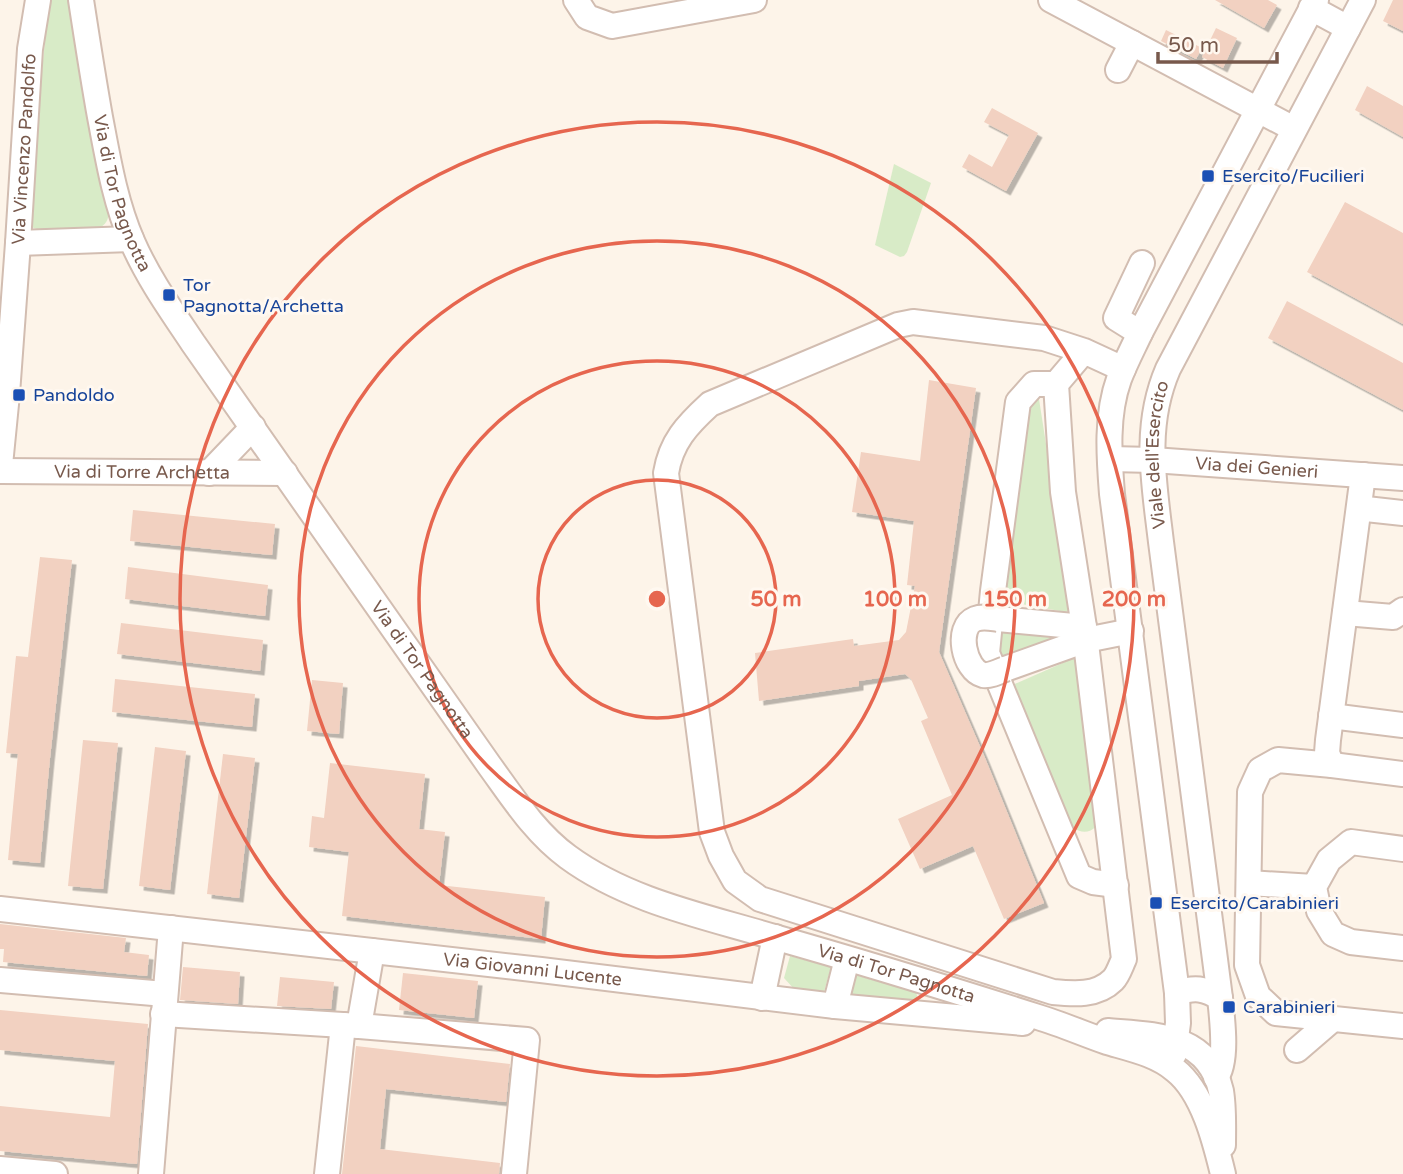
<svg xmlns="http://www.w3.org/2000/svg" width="1403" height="1174" font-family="'Varela Round',sans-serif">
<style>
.green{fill:#d8ebc7}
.building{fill:#f2d1c1;filter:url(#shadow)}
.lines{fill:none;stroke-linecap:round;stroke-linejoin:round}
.minor-casing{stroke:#d2bdb1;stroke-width:28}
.minor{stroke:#fff;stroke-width:24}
.minor-bridge-casing{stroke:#d2bdb1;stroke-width:28;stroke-linecap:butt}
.minor-bridge{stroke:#fff;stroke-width:24}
.ring{fill:none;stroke:#e6664f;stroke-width:3.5}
.transit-dot{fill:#1a4fb4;stroke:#fff8f0;stroke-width:2.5}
.labels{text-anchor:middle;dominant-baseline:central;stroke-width:6;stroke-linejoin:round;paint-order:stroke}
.street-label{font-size:18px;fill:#78594c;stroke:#fff8f0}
.transit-label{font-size:18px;fill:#164399;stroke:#fff8f0;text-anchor:start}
.centre{fill:#e6664f;stroke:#fff8f0;stroke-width:3.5}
.ring-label{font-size:21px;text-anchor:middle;font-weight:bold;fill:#e6664f;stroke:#fff8f0;stroke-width:6;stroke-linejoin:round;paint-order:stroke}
</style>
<defs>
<filter id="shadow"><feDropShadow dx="4.5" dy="4.5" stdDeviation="0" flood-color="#0004"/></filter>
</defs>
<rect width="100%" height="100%" fill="#fdf4e9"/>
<!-- green -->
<g class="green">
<path d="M49,0H72L109,212C108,223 104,226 94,230L37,229L31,227L27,223Z"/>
<polygon points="894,164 931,183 907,252 904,256 900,257 875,245"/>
<polygon points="1034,397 1039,399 1071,605 1069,611 1065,612 1000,600 1026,405"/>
<polygon points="998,625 1056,637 1055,642 1000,660 997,651"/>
<path d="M1074,658L1078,665L1097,826C1088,834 1081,833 1072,827L1010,686Z"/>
<polygon points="790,956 831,967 824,992 822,994 796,991 784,978"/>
<polygon points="855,975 916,992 918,999 916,1002 852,996 851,992"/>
</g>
<!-- building -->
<g class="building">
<polygon points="1215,0 1268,0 1277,5 1264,28"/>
<polygon points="1393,0 1403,0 1403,31 1383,21"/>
<polygon points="1216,28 1237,38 1223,68 1202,57"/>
<polygon points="1166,30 1202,48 1196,59 1161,41"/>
<polygon points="1367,86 1403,106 1403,137 1355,110"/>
<polygon points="992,108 1038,133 1006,191 962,167 969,154 992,167 1009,135 984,122"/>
<polygon points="1345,202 1403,233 1403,324 1307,272"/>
<polygon points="1287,301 1403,363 1403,410 1268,338"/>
<polygon points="929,380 976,388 939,652 985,758 1044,903 1004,919 973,846 920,869 898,819 952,795 921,721 928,718 911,679 905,674 859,681 859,686 759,701 755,653 853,639 854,646 899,640 906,632 915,586 907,585 914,521 852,512 861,452 920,461"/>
<polygon points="133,510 275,524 272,555 130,541"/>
<polygon points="40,557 72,560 50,758 40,863 8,860 18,754 6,753 16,656 28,657"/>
<polygon points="128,567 268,585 265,616 125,599"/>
<polygon points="121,623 263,640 260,671 117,654"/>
<polygon points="115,679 255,694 252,727 112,712"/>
<polygon points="312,680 343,683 339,734 307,731"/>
<polygon points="83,740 118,743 103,889 68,886"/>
<polygon points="155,747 186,751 170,890 139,886"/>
<polygon points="223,754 255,758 239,898 207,894"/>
<polygon points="330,763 425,774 419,829 445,832 439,885 545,897 541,939 342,916 349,852 309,847 312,816 324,818"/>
<polygon points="0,924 126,938 124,952 149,955 147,976 3,962 4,949 0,949"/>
<polygon points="183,967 240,972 238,1004 180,1000"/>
<polygon points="403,973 478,981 474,1018 399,1010"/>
<polygon points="280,977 334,982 331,1009 277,1006"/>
<polygon points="0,1010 148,1024 137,1164 0,1151 0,1106 110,1117 115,1061 0,1050"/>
<polygon points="356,1046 510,1064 506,1102 386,1089 380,1149 500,1163 499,1174 342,1174"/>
</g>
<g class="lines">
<!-- minor casing -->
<g class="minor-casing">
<g id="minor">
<path id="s1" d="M81,0C87,39 93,78 100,117C108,159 115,202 132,241C148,278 171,310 193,343L489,765C513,798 535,833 568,857C628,901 704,916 774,937C862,962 950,989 1038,1017C1061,1024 1084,1034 1107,1042C1131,1049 1156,1054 1175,1070C1203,1092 1215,1141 1223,1174"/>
<polyline points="576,0 587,17 612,26 754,0"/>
<polyline points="1051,0 1294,129"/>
<polyline points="1311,8 1348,28"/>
<polyline points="1118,70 1132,43"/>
<polyline points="18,243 131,239"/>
<polyline points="1140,333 1116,318 1142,263"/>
<path d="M1084,351L1056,384L1063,492L1084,627L1124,959C1121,965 1118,975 1113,980C1097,996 1074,994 1053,992L760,899L735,881L721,856L712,832L666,473C671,442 687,425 710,404L898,325L913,322L1044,338L1084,351L1123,369"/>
<polyline points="1056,384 1034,384 1018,402 993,591 987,653 1079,876 1093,882 1116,885"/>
<path id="s2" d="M1110,459L1153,460L1403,478"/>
<path id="s3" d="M0,465L7,394L18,243L30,49L38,0"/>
<path id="s4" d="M0,471L285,473"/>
<polyline points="209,473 253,427"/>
<polyline points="1360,500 1362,507 1366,509 1403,513"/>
<polyline points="1345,613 1393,617 1403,610"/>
<polyline points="998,619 1084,627"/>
<polyline points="1005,669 1086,640 1131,631"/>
<polyline points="1331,716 1403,725"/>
<polyline points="1332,765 1327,753 1328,740 1363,475"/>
<polyline points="1403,774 1332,765 1278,760 1260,770 1250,792 1247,965 1258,996 1276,1013 1403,1026"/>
<polyline points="1403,849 1351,842 1329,860 1314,887 1319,911 1333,934 1351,942 1403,948"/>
<polyline points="1249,883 1314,887"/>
<path id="s5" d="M0,909L541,970L835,1006L1023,1023"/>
<polyline points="0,980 165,994"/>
<path d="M1177,993C1194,987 1205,988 1220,998"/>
<polyline points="762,998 775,937"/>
<polyline points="835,1006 847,959"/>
<polyline points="163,1014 359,1026 527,1040 514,1174"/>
<polyline points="359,1026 372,951"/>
<path d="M1108,1031C1155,1035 1208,1034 1221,1091C1224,1109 1223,1128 1223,1145"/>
<polyline points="1297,1050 1333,1019"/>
<path d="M1174,1054L1178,1023L1177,993L1112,494C1109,456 1106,415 1119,379C1125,363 1133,348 1140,333L1316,0"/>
<path id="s6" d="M1216,1077C1228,1062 1222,1017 1220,998L1161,542C1154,482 1143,427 1168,369L1363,0"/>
<polyline points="0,1169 55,1174"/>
<polyline points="151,1174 171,928"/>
<polyline points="327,1174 343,1025"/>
</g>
</g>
<!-- minor -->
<use href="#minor" class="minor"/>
<!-- minor-bridge casing -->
<g class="minor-bridge-casing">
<path id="minor-bridge" d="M998,619C991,618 983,616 975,619C955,627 964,670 983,675C990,676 998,672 1005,669"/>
</g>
<!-- minor-bridge -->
<use href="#minor-bridge" class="minor-bridge"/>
</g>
<!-- distance rings -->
<g class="ring">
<circle cx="657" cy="599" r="119"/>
<circle cx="657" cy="599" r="238"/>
<circle cx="657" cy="599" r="358"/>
<circle cx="657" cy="599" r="477"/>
</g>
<!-- markers -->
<g class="transit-dot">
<rect x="1201" y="169" width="14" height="14" rx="3.5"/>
<rect x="162" y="288" width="14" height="14" rx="3.5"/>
<rect x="12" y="388" width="14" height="14" rx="3.5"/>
<rect x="1149" y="896" width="14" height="14" rx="3.5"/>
<rect x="1222" y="1000" width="14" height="14" rx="3.5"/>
</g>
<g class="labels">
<!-- street labels -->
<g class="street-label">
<text stroke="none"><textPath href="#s3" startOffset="317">Via Vincenzo Pandolfo</textPath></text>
<text stroke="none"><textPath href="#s1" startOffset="198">Via di Tor Pagnotta</textPath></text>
<text stroke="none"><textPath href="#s6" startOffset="628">Viale dell'Esercito</textPath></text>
<text stroke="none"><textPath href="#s2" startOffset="147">Via dei Genieri</textPath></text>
<text stroke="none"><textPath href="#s4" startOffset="142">Via di Torre Archetta</textPath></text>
<text stroke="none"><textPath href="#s1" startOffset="765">Via di Tor Pagnotta</textPath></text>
<text stroke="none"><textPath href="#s5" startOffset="536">Via Giovanni Lucente</textPath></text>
<text stroke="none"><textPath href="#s1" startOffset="1353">Via di Tor Pagnotta</textPath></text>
</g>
<!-- transit labels -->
<g class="transit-label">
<text x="1222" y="176">Esercito/Fucilieri</text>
<text x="183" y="285">Tor<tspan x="183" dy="21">Pagnotta/Archetta</tspan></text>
<text x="33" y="395">Pandoldo</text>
<text x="1170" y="903">Esercito/Carabinieri</text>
<text x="1243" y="1007">Carabinieri</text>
</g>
</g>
<circle cx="657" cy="599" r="10" class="centre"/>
<g class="ring-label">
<text x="776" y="606">50 m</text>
<text x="895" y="606">100 m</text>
<text x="1015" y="606">150 m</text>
<text x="1134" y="606">200 m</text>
</g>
<!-- scale -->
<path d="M1158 52v10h119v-10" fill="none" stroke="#78594c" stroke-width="3.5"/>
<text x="1168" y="52" font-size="21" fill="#78594c" stroke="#fff8f0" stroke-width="5" paint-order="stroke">50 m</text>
</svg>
